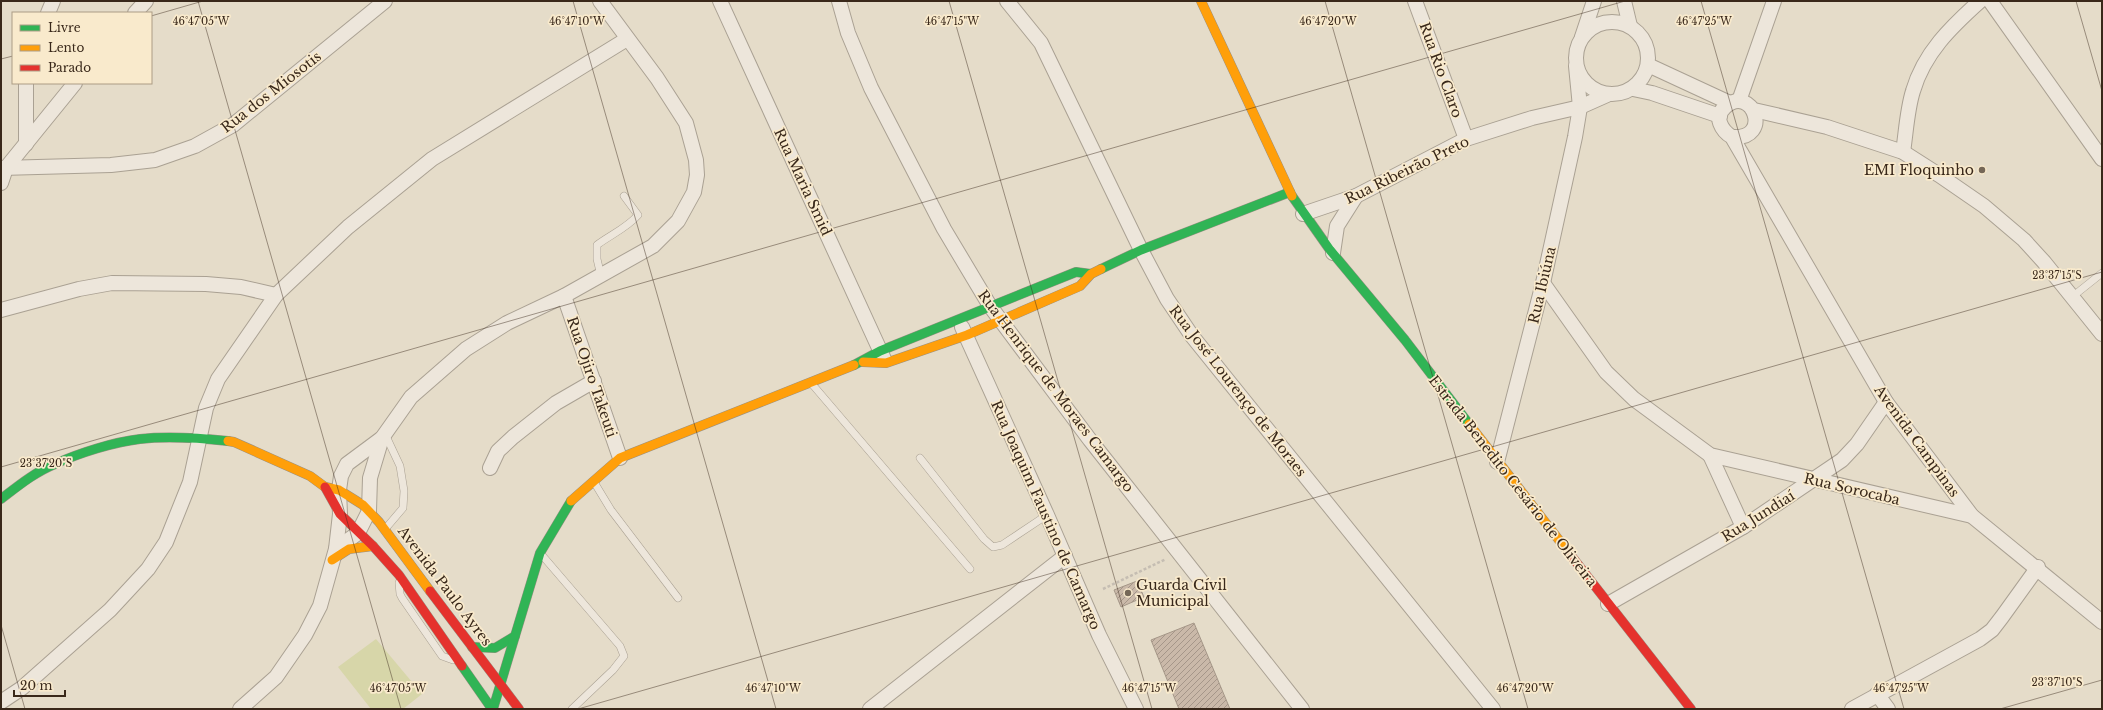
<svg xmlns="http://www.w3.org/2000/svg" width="2103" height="710" font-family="'Libre Baskerville',serif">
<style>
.garden{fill:#d7d6a9}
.building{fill:url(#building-hatch);stroke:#a59788}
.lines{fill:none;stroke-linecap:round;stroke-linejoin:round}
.lane-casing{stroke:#aaa193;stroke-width:8}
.street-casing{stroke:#aaa193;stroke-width:16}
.fast-casing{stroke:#999083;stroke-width:10}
.slow-casing{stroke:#999083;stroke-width:10}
.jam-casing{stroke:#999083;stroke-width:10}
.path{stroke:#c5bdb2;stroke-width:2.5;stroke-dasharray:3 2;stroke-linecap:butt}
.lane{stroke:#ede6db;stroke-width:7}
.street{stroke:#ede6db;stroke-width:14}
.fast{stroke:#30b455;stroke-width:9}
.slow{stroke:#ff9f0a;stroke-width:9}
.jam{stroke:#e5322d;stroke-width:9}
.ticks{fill:none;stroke:#39281a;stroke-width:1;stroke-opacity:0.45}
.poi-dot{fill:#756757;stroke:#f9eacc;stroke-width:1.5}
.labels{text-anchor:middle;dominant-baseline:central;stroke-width:3.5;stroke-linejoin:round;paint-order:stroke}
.street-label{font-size:14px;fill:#39281a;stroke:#f9eacc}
.poi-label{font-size:14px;fill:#39281a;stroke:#f9eacc;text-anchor:end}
.ticks-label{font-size:10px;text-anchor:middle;fill:#39281a;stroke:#f9eacc;stroke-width:3.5;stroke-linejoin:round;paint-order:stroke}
</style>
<defs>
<pattern id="building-hatch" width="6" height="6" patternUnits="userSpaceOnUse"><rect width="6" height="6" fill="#cab9a9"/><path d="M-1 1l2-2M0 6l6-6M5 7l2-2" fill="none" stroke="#a59689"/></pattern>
</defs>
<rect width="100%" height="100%" fill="#e5dcc9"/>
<!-- garden -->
<polygon class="garden" points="376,639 422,694 403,709 371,709 338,667"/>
<!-- building -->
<g class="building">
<polygon points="1137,581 1144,597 1121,607 1114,590"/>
<polygon points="1194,623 1230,709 1179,709 1151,640"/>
</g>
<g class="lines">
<!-- lane casing -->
<g class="lane-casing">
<g id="lane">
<path d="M601,276L597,259V245C610,235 627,228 638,215L624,196"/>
<polyline points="2072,297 2102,273"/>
<polyline points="812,384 970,569"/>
<polyline points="385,434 400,466 404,491 403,508 386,528"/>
<polyline points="920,458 984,539 993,547 1002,545 1047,515"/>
<polyline points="594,482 611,510 678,598"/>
<polyline points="541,554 620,646 624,656 613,670 572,709"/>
<polyline points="399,583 400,594 402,598 442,656 453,660"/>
</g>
</g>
<!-- street casing -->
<g class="street-casing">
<g id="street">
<polyline points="720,1 884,359"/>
<polyline points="839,1 848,33 871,88 944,229 990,306 1090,440 1302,709"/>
<polyline points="1007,1 1041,43 1141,250 1167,299 1192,336 1493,709"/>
<polyline points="1415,1 1466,139"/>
<polyline points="1624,1 1630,26"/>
<polyline points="1990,1 2102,159"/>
<polyline points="48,13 53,1"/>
<polyline points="135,13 146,1"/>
<circle cx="1612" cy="58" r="36"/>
<polyline points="1582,37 1594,1"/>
<polyline points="1648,65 1730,103"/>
<polyline points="1633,89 1652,93 1720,116"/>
<polyline points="1739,101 1774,1"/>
<polyline points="1754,110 1827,127 1903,152 1939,175 1984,206 2024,240 2044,262 2102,334"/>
<path d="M1732,137C1774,140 1752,83 1725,107C1713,117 1722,131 1732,137L1886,402L1972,516L2102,622"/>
<polyline points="26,144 26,83"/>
<path d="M1903,152C1906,133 1907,110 1913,91C1924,53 1951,27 1980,1"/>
<polyline points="1,168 111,165 155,160 195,146 233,125 385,1"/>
<polyline points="1,183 6,168 75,83"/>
<polyline points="1303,214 1356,196 1466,139 1532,118 1580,107 1607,95"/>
<polyline points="1333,253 1337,226 1356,196"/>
<polyline points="1543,283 1606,372 1634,399 1710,455 1972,516"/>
<polyline points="564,296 620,458"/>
<polyline points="1,310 79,289 112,283 206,284 241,287 276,295"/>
<polyline points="962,327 1047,515 1099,635 1136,709"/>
<polyline points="1710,455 1743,527"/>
<polyline points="1497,462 1543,283 1575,137 1580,107 1576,66"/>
<polyline points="490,468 498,451 513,437 556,403 594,381"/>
<polyline points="336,549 358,533 369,511 370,478 382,438"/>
<polyline points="1608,604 1743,527 1842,460 1857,444 1886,402"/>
<polyline points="1877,694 1888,709"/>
<polyline points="1,702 22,688 110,610 148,569 166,542 190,482 206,408 218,379 276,295 348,227 432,159 627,39"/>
<polyline points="240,709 276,677 305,635 320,606 336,549 340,514 339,490 341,476 347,464 382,438 411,397 466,349 507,323 564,296 653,246 678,221 694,192 697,175 696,160 686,123 657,78 600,1"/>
<polyline points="870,709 1065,556"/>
<polyline points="1852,709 1980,639 1992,630 2002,617 2038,567"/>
</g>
</g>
<!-- fast casing -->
<g class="fast-casing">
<g id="fast">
<polyline points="1292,196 1330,250 1405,340 1469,424"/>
<polyline points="1101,269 1141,250 1290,192"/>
<polyline points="854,365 880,351 1076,272 1091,274"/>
<path d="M1,499C18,486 35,472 55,464C79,453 114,442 140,439C169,436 199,438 228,441"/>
<polyline points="472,647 495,648 515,636"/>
<polyline points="462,666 492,709"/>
<polyline points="493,709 540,553 571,501"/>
</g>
</g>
<!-- slow casing -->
<g class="slow-casing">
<g id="slow">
<polyline points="1201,1 1292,196"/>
<polyline points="863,362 886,363 967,335 1080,286 1091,274 1101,269"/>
<polyline points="1469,424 1569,553"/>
<polyline points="228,441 234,442 310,476 325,487 339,490 363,505 379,522 430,591"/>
<polyline points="571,501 620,458 854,365"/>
<polyline points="332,560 349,549 373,546"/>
</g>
</g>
<!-- jam casing -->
<g class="jam-casing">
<g id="jam">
<polyline points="325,487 340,514 373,546 399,575 462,666"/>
<polyline points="1569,553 1691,709"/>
<polyline points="430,591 519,709"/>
</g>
</g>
<!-- path -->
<polyline class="path" points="1103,589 1166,559"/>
<!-- lane -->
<use href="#lane" class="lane"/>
<!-- street -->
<use href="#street" class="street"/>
<!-- fast -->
<use href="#fast" class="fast"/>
<!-- slow -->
<use href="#slow" class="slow"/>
<!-- jam -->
<use href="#jam" class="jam"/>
</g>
<!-- ticks -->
<path class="ticks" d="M198,1L401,709M573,1L776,709M949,1L1152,709M1325,1L1528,709M1701,1L1904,709M2076,1L2102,91M151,16L203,1M1,59L13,56M1,467L1625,1M1,625L25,709M578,709L2102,272M2000,709L2102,680"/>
<!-- markers -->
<g class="poi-dot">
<circle cx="1982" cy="170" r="4"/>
<circle cx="1128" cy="593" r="4"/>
</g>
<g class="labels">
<!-- street labels -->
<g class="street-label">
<text transform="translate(1441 70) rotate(70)">Rua Rio Claro</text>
<text transform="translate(271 92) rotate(-38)">Rua dos Miosotis</text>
<text transform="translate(1407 170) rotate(-26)">Rua Ribeirão Preto</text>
<text transform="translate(803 182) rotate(65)">Rua Maria Smid</text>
<text transform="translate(1542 285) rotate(-77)">Rua Ibiúna</text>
<text transform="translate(592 377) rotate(71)">Rua Ojiro Takeuti</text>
<text transform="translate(1056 391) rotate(53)">Rua Henrique de Moraes Camargo</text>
<text transform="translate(1238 391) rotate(52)">Rua José Lourenço de Moraes</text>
<text transform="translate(1917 441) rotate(54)">Avenida Campinas</text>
<text transform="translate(1513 481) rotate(52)">Estrada Benedito Cesário de Oliveira</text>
<text transform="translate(1852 489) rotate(13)">Rua Sorocaba</text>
<text transform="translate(1046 515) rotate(66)">Rua Joaquim Faustino de Camargo</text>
<text transform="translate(1758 516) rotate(-32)">Rua Jundiaí</text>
<text transform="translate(445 586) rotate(53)">Avenida Paulo Ayres</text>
</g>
<!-- poi labels -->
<g class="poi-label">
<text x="1974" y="170">EMI Floquinho</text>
<text x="1136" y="585" text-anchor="start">Guarda Cívil<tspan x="1136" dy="16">Municipal</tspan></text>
</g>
</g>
<g class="ticks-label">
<text x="201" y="25">46°47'05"W</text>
<text x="577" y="25">46°47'10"W</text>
<text x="952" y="25">46°47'15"W</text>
<text x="1328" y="25">46°47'20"W</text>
<text x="1704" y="25">46°47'25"W</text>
<text x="2057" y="279">23°37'15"S</text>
<text x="46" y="467">23°37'20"S</text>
<text x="2057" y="686">23°37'10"S</text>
<text x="398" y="692">46°47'05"W</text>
<text x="773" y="692">46°47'10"W</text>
<text x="1149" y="692">46°47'15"W</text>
<text x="1525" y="692">46°47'20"W</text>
<text x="1901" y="692">46°47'25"W</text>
</g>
<!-- border -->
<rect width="2103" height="710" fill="none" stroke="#39281a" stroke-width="4"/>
<!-- legend -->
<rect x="12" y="12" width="140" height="72" fill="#f9eacc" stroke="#ac9c85"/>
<rect x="20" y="25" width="20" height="6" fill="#30b455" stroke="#ac9c85"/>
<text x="48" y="32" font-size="12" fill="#39281a">Livre</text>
<rect x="20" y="45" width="20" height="6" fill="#ff9f0a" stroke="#ac9c85"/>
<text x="48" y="52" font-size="12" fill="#39281a">Lento</text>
<rect x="20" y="65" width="20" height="6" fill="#e5322d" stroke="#ac9c85"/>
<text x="48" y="72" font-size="12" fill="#39281a">Parado</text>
<!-- scale -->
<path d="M14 690v6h51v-6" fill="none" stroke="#39281a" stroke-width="2"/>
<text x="20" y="690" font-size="12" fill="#39281a" stroke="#f9eacc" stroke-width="3" paint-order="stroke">20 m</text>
</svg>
